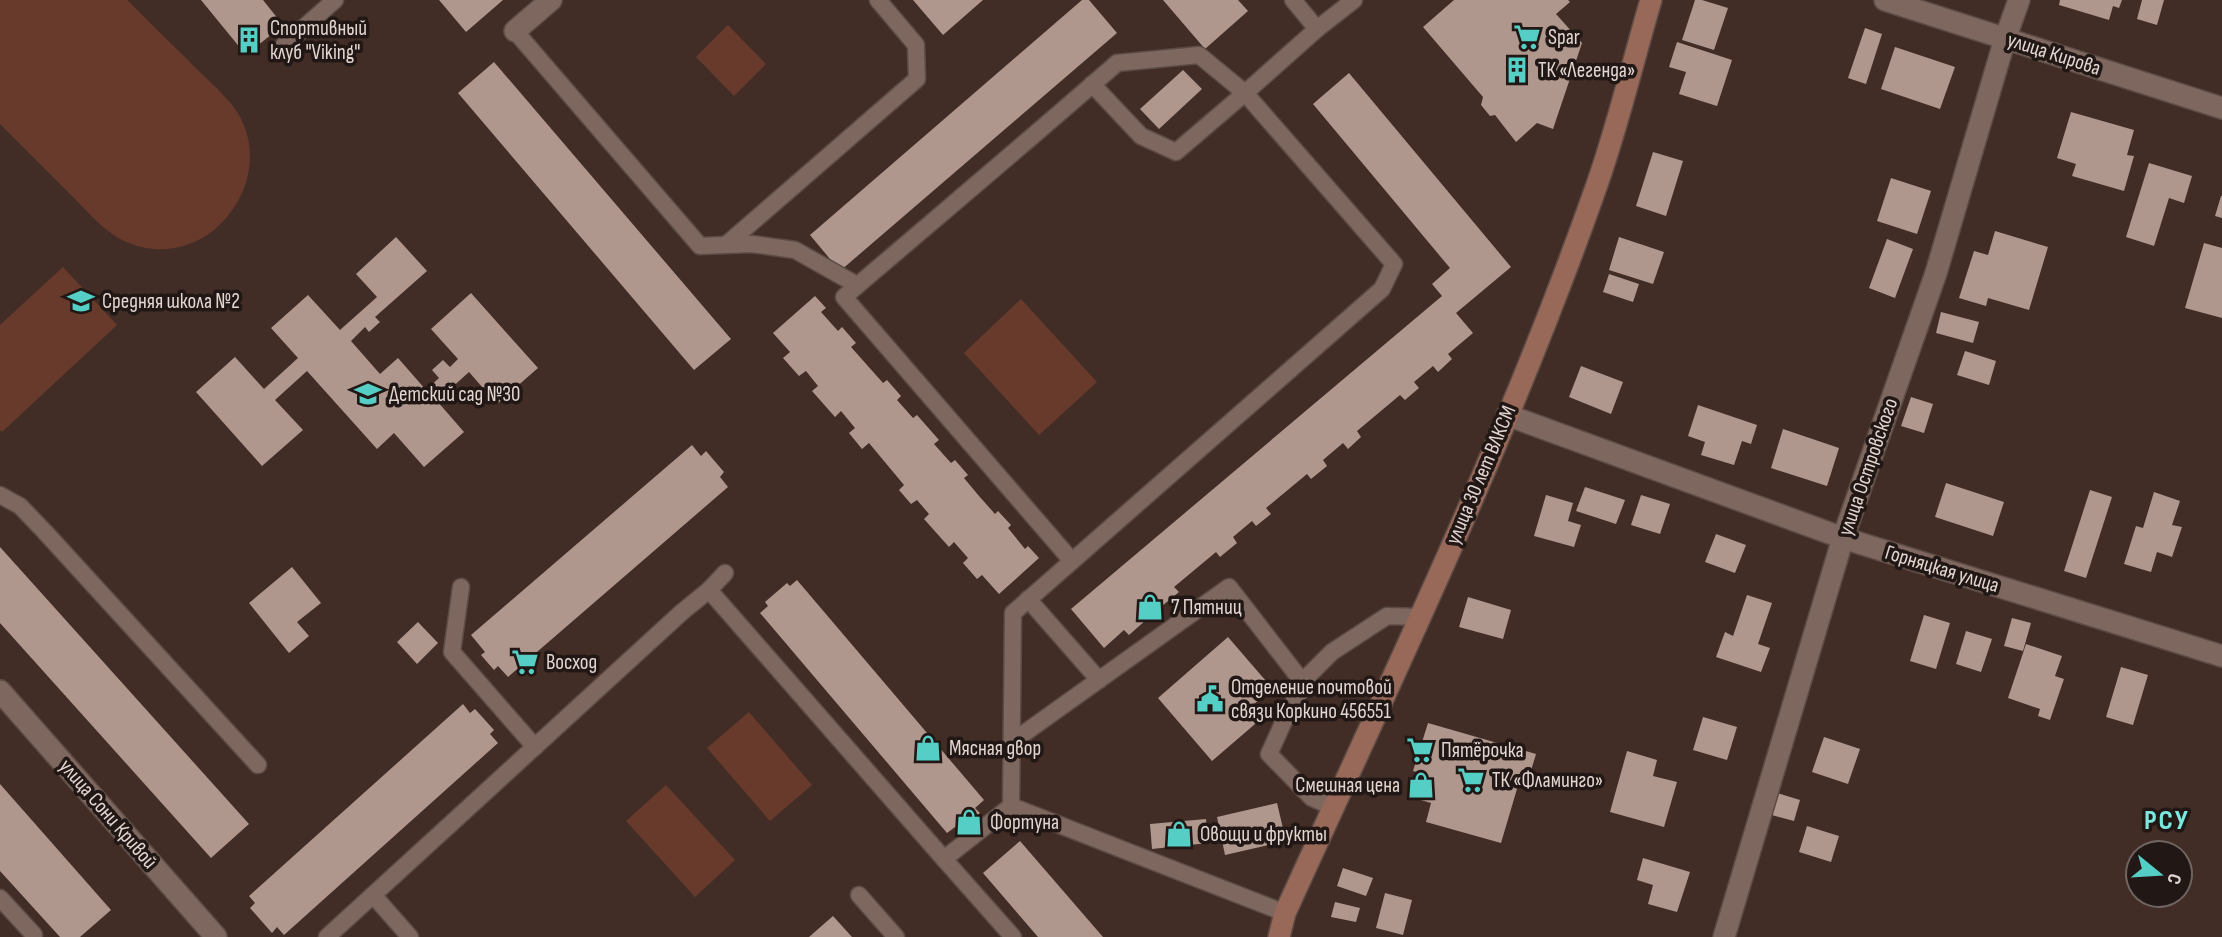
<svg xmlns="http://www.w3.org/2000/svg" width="2222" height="937" font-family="'Sofia Sans Condensed',sans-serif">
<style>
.green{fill:#683a2b}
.building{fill:#b0978e}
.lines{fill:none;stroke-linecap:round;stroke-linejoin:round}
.lane-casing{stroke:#5c4b45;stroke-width:19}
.street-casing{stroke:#5c4b45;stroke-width:24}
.secondary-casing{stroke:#5c4b45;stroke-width:24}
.lane{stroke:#7e675f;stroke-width:16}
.street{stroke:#7e675f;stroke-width:21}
.secondary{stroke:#986858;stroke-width:21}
.labels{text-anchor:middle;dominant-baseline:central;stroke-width:7;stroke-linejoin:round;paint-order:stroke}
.poi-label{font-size:21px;fill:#e3d5d1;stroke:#211815;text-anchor:start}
.street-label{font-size:21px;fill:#e3d5d1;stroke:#211815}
.district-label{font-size:28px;font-weight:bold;letter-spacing:2px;fill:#7ce7de;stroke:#211815}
</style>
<rect width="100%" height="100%" fill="#412d26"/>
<!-- green -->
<g class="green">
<path d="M0,0H127C147,20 167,40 188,60C202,75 220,90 233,106C263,146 251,199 214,230C191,249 157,255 129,243C106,234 89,213 72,196C48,172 24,148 0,124Z"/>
<polygon points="728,25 766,64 734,96 696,57"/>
<polygon points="63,267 117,325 2,432 0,430 0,325"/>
<polygon points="1021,299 1097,382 1039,435 964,353"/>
<polygon points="749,712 812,785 770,821 707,748"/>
<polygon points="666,785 735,860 695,897 626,821"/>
</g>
<!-- building -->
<g class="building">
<polygon points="201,0 263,0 283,25 246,55"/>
<polygon points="439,0 503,0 466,32"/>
<polygon points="913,0 983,0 943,35"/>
<polygon points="1082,0 1089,0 1117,33 840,271 810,235"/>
<polygon points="1163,0 1238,0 1248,11 1205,49"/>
<polygon points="1454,0 1568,0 1570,2 1556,14 1582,43 1553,129 1537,123 1516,142 1495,115 1490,116 1481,105 1483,97 1423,27"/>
<polygon points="1695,0 1702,0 1728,8 1714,50 1682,40"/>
<polygon points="2060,0 2122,0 2119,8 2113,6 2109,20 2059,5"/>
<polygon points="2142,0 2164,0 2157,25 2137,19"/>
<polygon points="1865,28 1882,34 1866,84 1848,78"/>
<polygon points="1677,42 1732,60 1717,106 1679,94 1686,72 1669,67"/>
<polygon points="1895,47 1955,67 1940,109 1881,89"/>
<polygon points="494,62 731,339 694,370 458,93"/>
<polygon points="1183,70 1202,89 1159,129 1140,109"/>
<polygon points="1349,73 1511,267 1456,313 1473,333 1448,354 1452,359 1438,372 1433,366 1414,382 1419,388 1405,400 1400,395 1357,431 1361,437 1348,449 1343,443 1323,460 1327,466 1311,479 1307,474 1266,508 1271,514 1256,526 1252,521 1233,537 1237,543 1220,557 1216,552 1174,587 1179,592 1162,606 1158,601 1141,615 1146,620 1129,635 1124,630 1104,648 1071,609 1442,296 1432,284 1450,268 1313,104"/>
<polygon points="2071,112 2134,130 2127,155 2134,156 2124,191 2072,176 2076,164 2057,158"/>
<polygon points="1653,152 1683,161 1666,216 1636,206"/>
<polygon points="2149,163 2192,176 2184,203 2169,198 2154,246 2126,237"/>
<polygon points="1891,178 1931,191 1917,234 1877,221"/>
<polygon points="2221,196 2222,196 2222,218 2215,216"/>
<polygon points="1995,231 2048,247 2029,310 1988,298 1986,306 1959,298 1974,251 1988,255"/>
<polygon points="396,237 427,271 375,317 380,322 369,332 365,327 351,341 380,374 398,358 426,390 439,378 432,370 443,360 450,367 458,359 431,329 471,293 538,368 497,404 469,372 437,401 464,432 424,467 394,433 377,449 307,371 275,400 303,430 262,466 196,392 235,357 264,389 298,358 271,328 308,295 340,330 377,297 356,274"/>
<polygon points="1619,237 1664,252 1653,284 1609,270"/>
<polygon points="1887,239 1913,249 1895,298 1869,288"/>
<polygon points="2204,243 2222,248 2222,318 2185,308"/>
<polygon points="1609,274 1639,284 1633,302 1603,292"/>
<polygon points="815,296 826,308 821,312 838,331 842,327 856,343 851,347 883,383 887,380 901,396 897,400 913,418 917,415 939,440 934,444 951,463 955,460 968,475 964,478 979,496 995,514 998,511 1011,525 1008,528 1025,549 1028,546 1039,558 999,594 982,575 977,579 963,563 968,558 954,542 949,547 924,519 929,514 917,500 911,504 899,490 904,485 869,443 862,449 849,433 855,428 841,411 835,417 812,391 818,386 806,371 799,376 783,358 790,352 773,333"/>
<polygon points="1941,312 1979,322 1973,343 1936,333"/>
<polygon points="1965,351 1996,361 1989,385 1957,375"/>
<polygon points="1581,366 1623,382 1611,414 1569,397"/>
<polygon points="1911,397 1933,404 1924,433 1901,426"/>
<polygon points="1698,405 1757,425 1751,444 1742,441 1734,465 1701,455 1705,442 1688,436"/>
<polygon points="1783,429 1839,448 1827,486 1771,468"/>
<polygon points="692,445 701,456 706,451 724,472 720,477 728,487 508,677 498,666 494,670 481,655 485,652 471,635"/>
<polygon points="1946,483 2004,502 1993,536 1935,517"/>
<polygon points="1585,487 1625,500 1616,524 1576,511"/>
<polygon points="2090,490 2112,497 2086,578 2064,571"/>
<polygon points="2154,492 2180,501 2172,525 2182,527 2172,557 2157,552 2151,572 2124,564 2136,526 2143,528"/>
<polygon points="1546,495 1573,503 1568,521 1581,525 1574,547 1534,536"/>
<polygon points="1641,495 1670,504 1660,534 1631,525"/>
<polygon points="1716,534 1746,545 1735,573 1705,562"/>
<polygon points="0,547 249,824 211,858 0,623"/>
<polygon points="292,567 321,603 297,622 309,636 289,653 249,603"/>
<polygon points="797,580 984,800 975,808 980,813 959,831 955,827 947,833 760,613 768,606 765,602 787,583 790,586"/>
<polygon points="1747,595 1772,603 1758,644 1770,648 1761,672 1716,657 1725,632 1733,636"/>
<polygon points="1468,597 1511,610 1503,639 1459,627"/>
<polygon points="1924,615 1950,623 1936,669 1910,661"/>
<polygon points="2012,618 2031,623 2023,651 2004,646"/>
<polygon points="418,622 438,643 417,664 397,642"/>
<polygon points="1966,631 1992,639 1981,672 1956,664"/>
<polygon points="1228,637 1272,688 1252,706 1262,718 1212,761 1158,698"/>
<polygon points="2026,644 2062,656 2055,676 2064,679 2050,720 2038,716 2040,709 2008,698"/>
<polygon points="2121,667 2148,675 2133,725 2106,717"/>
<polygon points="463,704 470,713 475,709 494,730 490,734 498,743 284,935 277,927 272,933 250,908 255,903 249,896"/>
<polygon points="1703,717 1737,727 1727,760 1693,750"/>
<polygon points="1428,723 1536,754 1530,774 1522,772 1501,843 1426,822 1431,803 1417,799 1424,774 1413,771"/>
<polygon points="1824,737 1860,749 1848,784 1812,772"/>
<polygon points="1627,751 1657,760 1653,776 1677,782 1664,827 1610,812"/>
<polygon points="0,784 111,910 80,937 60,937 0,871"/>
<polygon points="1771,791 1800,800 1794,821 1764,813"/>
<polygon points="1277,803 1286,841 1225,855 1217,817"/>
<polygon points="1206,819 1208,843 1152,849 1150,824"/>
<polygon points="1807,826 1839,836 1831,862 1799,852"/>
<polygon points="1020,841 1103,937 1038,937 983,873"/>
<polygon points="1643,858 1690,872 1677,912 1648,904 1653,885 1637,880"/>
<polygon points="1343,868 1373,878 1366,896 1337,886"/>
<polygon points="1385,893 1412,900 1403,935 1376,928"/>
<polygon points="1335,902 1360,908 1356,922 1331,917"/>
<polygon points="833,916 852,937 809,937"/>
</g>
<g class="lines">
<!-- lane casing -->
<g class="lane-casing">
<g id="lane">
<polyline points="1293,0 1317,29 1354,0"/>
<polyline points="515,31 700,246 752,244 795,250 857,285"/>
<polyline points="283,46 335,0"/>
<polyline points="727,244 917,79 916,45 878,0"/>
<polyline points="0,495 20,506 45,532 258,765"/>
<path d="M1072,561L844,297C935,219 1027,142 1117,63L1199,55L1245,93L1176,152L1141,136L1092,84"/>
<polyline points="461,587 452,652 535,747"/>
<polyline points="709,590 944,859"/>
<polyline points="1028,599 1099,680"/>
<polyline points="1012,742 1229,587 1304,684"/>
<polyline points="1011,806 1013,613 1382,289 1394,264 1245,93 1317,29"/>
<polyline points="1333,807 1312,798 1269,754 1289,710 1310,674 1332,652 1387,616 1421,617"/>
<polyline points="373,895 682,612 709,590 725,573"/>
<polyline points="859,895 896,937"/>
<polyline points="0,898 34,935"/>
<polyline points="327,937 373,895 410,937"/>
<polyline points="1013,937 944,859 1011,806 1285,913"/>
</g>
</g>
<!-- street casing -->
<g class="street-casing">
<g id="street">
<polyline points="1885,0 2222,108"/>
<polyline points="515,31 551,0"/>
<polyline points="1507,415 1843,538 2222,656"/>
<polyline points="0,691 216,937"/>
<polyline points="1724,937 1843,538 1936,273 2005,39 2019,0"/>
</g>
</g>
<!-- secondary casing -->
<g class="secondary-casing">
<path id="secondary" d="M1279,937L1285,913C1393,676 1507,439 1594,193C1617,130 1632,64 1651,0"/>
</g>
<!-- lane -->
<use href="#lane" class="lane"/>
<!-- street -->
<use href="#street" class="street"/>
<!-- secondary -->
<use href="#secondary" class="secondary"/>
</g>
<!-- icons -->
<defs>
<g id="supermarket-bare" transform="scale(2.1)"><path d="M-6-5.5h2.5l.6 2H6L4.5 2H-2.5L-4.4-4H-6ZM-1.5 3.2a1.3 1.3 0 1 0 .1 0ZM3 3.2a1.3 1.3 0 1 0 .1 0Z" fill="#55cec5" stroke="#211815" stroke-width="2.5" paint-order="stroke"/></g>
<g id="building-bare" transform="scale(2.1)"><path d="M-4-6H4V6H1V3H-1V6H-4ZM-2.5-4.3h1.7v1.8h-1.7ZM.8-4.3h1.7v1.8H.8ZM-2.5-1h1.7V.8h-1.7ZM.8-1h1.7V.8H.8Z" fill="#55cec5" stroke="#211815" stroke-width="2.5" paint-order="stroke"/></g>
<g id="school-bare" transform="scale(2.1)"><path d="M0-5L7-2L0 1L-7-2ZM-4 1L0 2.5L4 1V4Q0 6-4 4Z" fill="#55cec5" stroke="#211815" stroke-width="2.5" paint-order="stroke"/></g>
<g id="shop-bare" transform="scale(2.1)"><path d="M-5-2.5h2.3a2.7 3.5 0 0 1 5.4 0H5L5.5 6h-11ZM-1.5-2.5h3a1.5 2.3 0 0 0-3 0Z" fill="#55cec5" stroke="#211815" stroke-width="2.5" paint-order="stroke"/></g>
<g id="civic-bare" transform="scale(2.1)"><path d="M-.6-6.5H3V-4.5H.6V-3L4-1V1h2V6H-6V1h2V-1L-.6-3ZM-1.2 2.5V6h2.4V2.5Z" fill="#55cec5" stroke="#211815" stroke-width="2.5" paint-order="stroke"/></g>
</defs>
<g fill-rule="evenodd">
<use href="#supermarket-bare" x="1527" y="37"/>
<use href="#building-bare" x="249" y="40"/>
<use href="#building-bare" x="1517" y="70"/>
<use href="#school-bare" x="81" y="301"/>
<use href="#school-bare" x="368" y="394"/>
<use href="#shop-bare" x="1150" y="607"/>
<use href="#supermarket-bare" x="525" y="662"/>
<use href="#civic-bare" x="1210" y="699"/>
<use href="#shop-bare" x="928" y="748"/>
<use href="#supermarket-bare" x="1420" y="750"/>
<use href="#supermarket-bare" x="1471" y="780"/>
<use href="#shop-bare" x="1421" y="785"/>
<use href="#shop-bare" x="969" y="822"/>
<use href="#shop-bare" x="1179" y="834"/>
</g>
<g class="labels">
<!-- poi labels -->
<g class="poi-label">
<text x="270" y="28">Спортивный<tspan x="270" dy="24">клуб "Viking"</tspan></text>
<text x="1548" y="37">Spar</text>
<text x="1538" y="70">ТК «Легенда»</text>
<text x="102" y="301">Средняя школа №2</text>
<text x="389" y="394">Детский сад №30</text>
<text x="1171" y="607">7 Пятниц</text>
<text x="546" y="662">Восход</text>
<text x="1231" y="687">Отделение почтовой<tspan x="1231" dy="24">связи Коркино 456551</tspan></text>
<text x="949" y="748">Мясная двор</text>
<text x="1441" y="750">Пятёрочка</text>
<text x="1492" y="780">ТК «Фламинго»</text>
<text x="1400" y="785" text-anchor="end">Смешная цена</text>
<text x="990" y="822">Фортуна</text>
<text x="1200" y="834">Овощи и фрукты</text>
</g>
<!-- street labels -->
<g class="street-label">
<text transform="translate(2054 54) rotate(18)">улица Кирова</text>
<text transform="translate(1868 467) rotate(-71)">улица Островского</text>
<text transform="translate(1481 475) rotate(-67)">улица 30 лет ВЛКСМ</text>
<text transform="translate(1942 569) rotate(17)">Горняцкая улица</text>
<text transform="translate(108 814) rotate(49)">улица Сони Кривой</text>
</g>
<!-- district labels -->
<g class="district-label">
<text x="2167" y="820">РСУ</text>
</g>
</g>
<!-- north arrow -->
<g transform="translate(2159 874) rotate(108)"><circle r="33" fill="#211815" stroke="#6f6460" stroke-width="2"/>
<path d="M0-5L12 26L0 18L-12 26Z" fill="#55cec5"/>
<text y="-10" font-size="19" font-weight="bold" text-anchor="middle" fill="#e3d5d1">С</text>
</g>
</svg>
